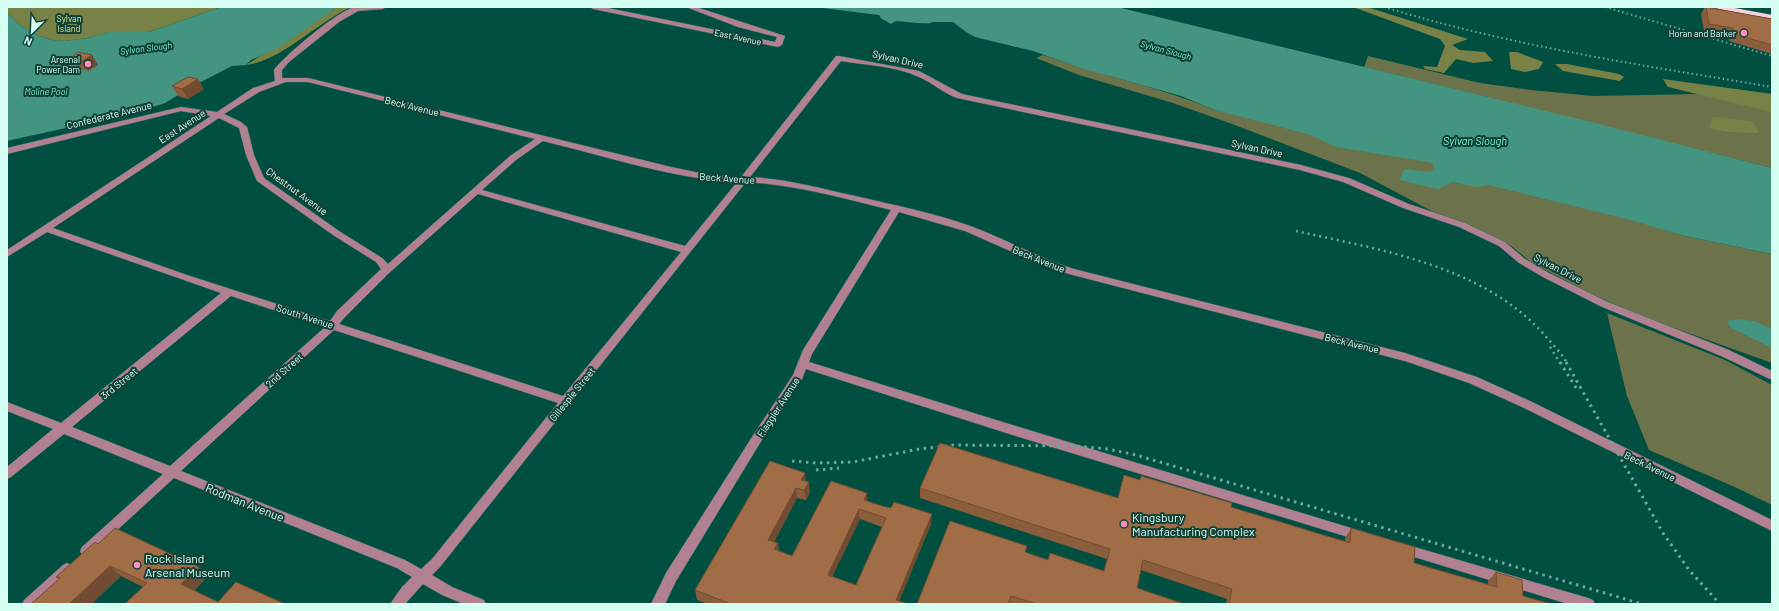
<svg xmlns="http://www.w3.org/2000/svg" width="1779" height="611" font-family="Barlow,sans-serif">
<style>
.green{fill:#6c734b}
.forest{fill:#798246}
.water{fill:#439481}
.pier{fill:#004f41}
.lines{fill:none;stroke-linecap:round;stroke-linejoin:round}
.minor-casing{stroke:#276f61;stroke-width:1}
.major-casing{stroke:#276f61;stroke-width:1}
.minor{fill:#b18091;fill-rule:evenodd}
.major{fill:#f9d0de;fill-rule:evenodd}
.rail-far2{stroke:#6ca89b;stroke-width:2;stroke-dasharray:1.5 3;stroke-linecap:butt}
.rail-far1{stroke:#6ca89b;stroke-width:2.5;stroke-dasharray:2 4;stroke-linecap:butt}
.rail{stroke:#6ca89b;stroke-width:3;stroke-dasharray:2.5 4.5;stroke-linecap:butt}
.wall{fill:#8a5e3d;fill-rule:evenodd}
.shaded-wall{fill:#714c32}
.building{fill:#a16d47;stroke:#714c32;fill-rule:evenodd}
.poi-dot{fill:#ff8eba;stroke:#114137;stroke-width:1.5}
.labels{text-anchor:middle;dominant-baseline:central;stroke-width:4;stroke-linejoin:round;paint-order:stroke}
.far-park-label{font-size:9px;fill:#dcea90;stroke:#114137}
.far-poi-label{font-size:9px;fill:#d6fff3;stroke:#114137;text-anchor:end}
.far-street-label{font-size:9px;fill:#d6fff3;stroke:#114137}
.far-water-label{font-size:9px;font-style:italic;fill:#7ff5d9;stroke:#114137}
.street-label{font-size:10px;fill:#d6fff3;stroke:#114137}
.water-label{font-size:11px;font-style:italic;fill:#7ff5d9;stroke:#114137}
.near-street-label{font-size:12px;fill:#d6fff3;stroke:#114137}
.near-poi-label{font-size:12px;fill:#d6fff3;stroke:#114137;text-anchor:start}
</style>
<rect width="100%" height="100%" fill="#004f41"/>
<!-- green -->
<g class="green">
<path d="M1043,55C1100,75 1159,87 1215,110L1433,156L1685,236L1772,254V363L1638,315L1590,293L1532,263L1510,245L1463,223L1439,215L1360,173L1232,124L1173,103L1079,75L1036,58Z"/>
<polygon points="1368,56 1480,83 1531,90 1593,96 1698,94 1772,99 1772,168 1364,67"/>
<polygon points="1607,313 1725,360 1772,385 1772,505 1737,488 1649,450 1627,396"/>
</g>
<!-- forest -->
<g class="forest">
<polygon points="7,7 221,7 149,32 110,32 88,38 65,41 52,40 39,36 18,24 7,12"/>
<path d="M337,7H351C318,22 281,61 246,65Z"/>
<polygon points="1353,7 1367,7 1468,39 1452,45 1460,50 1485,52 1493,61 1473,63 1456,59 1444,73 1425,69 1423,66 1437,67 1445,46 1440,39"/>
<polygon points="1509,52 1517,52 1543,62 1539,69 1525,72 1511,69"/>
<polygon points="1555,64 1567,64 1619,74 1624,77 1620,81 1563,71"/>
<polygon points="1663,79 1772,94 1772,112 1668,87"/>
<polygon points="1713,117 1752,121 1759,133 1728,132 1709,128"/>
</g>
<!-- water -->
<g class="water">
<polygon points="221,7 337,7 278,48 251,60 246,65 232,66 193,86 165,103 138,112 7,141 7,12 18,24 39,36 52,40 65,41 88,38 109,32 149,32"/>
<polygon points="815,7 1117,7 1583,120 1772,168 1772,254 1685,236 1634,221 1489,185 1477,187 1452,182 1438,189 1399,180 1405,169 1430,172 1434,170 1433,163 1336,147 1311,135 1215,110 1181,96 1081,68 1033,51 987,41 967,35 951,23 891,24 877,16"/>
<polygon points="1738,319 1754,321 1772,329 1772,348 1731,328 1727,321"/>
</g>
<!-- pier -->
<g class="pier">
<polygon points="813,7 879,15 882,20 881,22 876,18 827,12 814,9"/>
<polygon points="896,21 928,24 933,22 953,22 966,32 975,37 1028,50 1028,52 967,37 950,25 889,25"/>
</g>
<g class="lines">
<!-- minor casing -->
<g class="minor-casing">
<g id="minor">
<path d="M386,7L383,9L358,11L339,22L289,62L282,70V78H308L671,167L710,175L741,177L836,56H839L919,71L962,94L1301,165L1349,178L1409,204L1465,223L1505,242L1525,259L1549,273L1608,302L1729,350L1772,371V380L1721,356L1600,306L1543,277L1519,263L1499,246L1459,227L1403,208L1343,182L1300,170L957,98C943,93 933,83 919,77C896,66 866,65 841,61L750,177C786,179 820,188 855,196C894,205 935,213 973,227C1007,240 1039,258 1074,269L1405,353L1477,377L1530,401L1772,520V531L1522,407L1469,383L1405,361L1069,274L1042,265L965,231L899,212L812,354L809,362L1019,427L1361,531L1365,532L1367,536L1365,540L1361,541L1019,437L806,369L802,379L760,443L676,581L665,604H651L666,573L752,437L793,375L803,350L891,210C843,198 795,185 746,182L440,567L432,575L452,587L484,600L486,604H464L442,595L423,584L405,604H390L402,587L412,577L397,568L174,478L90,555L86,557L82,555L80,551L82,547L163,474L64,434L11,477L7,479V467L53,429L7,411V402L61,423L221,293L47,232L7,257V250L211,116L181,111L7,154V148L181,107L217,112L253,88L275,81L274,70C284,56 340,9 355,7C365,5 376,7 386,7ZM286,82H308L535,139L510,156L388,264L382,258L339,231L264,178L254,155L247,127L241,122L224,114L259,92ZM219,118L239,128L246,155L257,181L333,235L376,262L381,269L337,311L330,321L187,275L53,228ZM543,141C605,156 674,179 737,182L685,246L482,190L516,160ZM478,194L681,252L563,396L339,324L345,317L388,274ZM231,296L325,327L170,466L72,427ZM334,330L558,403L432,559L421,569L405,560L181,471Z"/>
<polygon points="590,7 603,7 775,42 777,37 738,27 686,7 696,7 785,36 782,45 778,47 593,9"/>
<polygon points="1401,543 1588,598 1593,600 1595,604 1568,604 1401,553 1397,552 1395,548 1397,544"/>
<polygon points="67,563 71,565 73,569 71,573 38,604 22,604 24,600 63,565"/>
</g>
</g>
<!-- major casing -->
<g class="major-casing">
<polygon id="major" points="1715,7 1729,7 1772,15 1772,19 1718,9"/>
</g>
<!-- minor -->
<use href="#minor" class="minor"/>
<!-- major -->
<use href="#major" class="major"/>
<!-- rail-far2 -->
<g class="rail-far2">
<path d="M1384,7C1511,46 1641,65 1772,87"/>
<polyline points="1605,7 1772,56"/>
</g>
<!-- rail-far1 -->
<g class="rail-far1">
<path d="M1296,231C1385,251 1486,266 1548,339C1555,347 1562,354 1567,363"/>
<polyline points="1550,347 1560,363"/>
</g>
<!-- rail -->
<g class="rail">
<polyline points="1560,362 1576,388"/>
<polyline points="1566,362 1663,533 1689,570 1720,604"/>
<polyline points="792,461 816,463 853,462 919,449 954,445 1075,446 1108,449 1136,455 1642,604"/>
<polyline points="816,470 839,468"/>
</g>
</g>
<!-- wall -->
<g class="wall">
<polygon points="1705,7 1772,19 1772,54 1729,41 1728,36 1704,31 1701,14"/>
<polygon points="92,55 98,65 88,71 77,68 71,58"/>
<polygon points="172,86 204,89 188,99 178,96"/>
<path d="M770,461L806,481L810,492L806,500L797,498L774,542L778,543L779,551L792,556L867,501L931,524L899,601L909,604H708L697,600L695,590ZM860,519L882,527L856,585L832,577Z"/>
<polygon points="1141,476 1231,507 1345,542 1345,538 1351,528 1414,563 1488,585 1488,581 1496,572 1523,596 1551,604 1226,604 1227,599 1141,570 1137,588 1184,604 917,604 1026,553 1048,560 1104,571 1107,559 920,498 920,488 1118,498 1140,480"/>
<polygon points="98,544 208,576 194,591 218,602 125,604 143,587 121,576 91,604 31,604 59,579 56,577"/>
</g>
<!-- shaded-wall -->
<g class="shaded-wall">
<polygon points="92,55 98,65 88,71 82,61"/>
<polygon points="198,79 204,89 188,99 182,89"/>
<polygon points="805,473 806,483 801,480"/>
<polygon points="809,482 810,492 806,500 804,490"/>
<polygon points="796,488 797,498 770,549 768,540"/>
<polygon points="867,493 867,503 864,500"/>
<polygon points="859,509 860,519 828,585 828,575"/>
<polygon points="932,514 931,524 898,604 896,600"/>
<polygon points="778,543 779,553 774,549"/>
<polygon points="110,566 121,576 91,604 69,604"/>
<polygon points="199,567 208,576 191,594 181,584"/>
</g>
<!-- building -->
<g class="building">
<polygon points="1706,7 1772,19 1772,45 1734,34 1733,28 1709,24"/>
<polygon points="78,52 92,55 82,61 71,58"/>
<polygon points="188,77 198,79 182,89 172,86"/>
<polygon points="940,443 1118,498 1124,475 1140,480 1141,476 1232,503 1231,507 1350,543 1351,528 1415,547 1414,563 1497,587 1496,572 1522,580 1523,596 1551,604 1229,604 1232,589 1143,560 1137,588 1184,604 1034,604 1034,603 1011,596 1008,604 917,604 950,521 1027,546 1025,552 1048,560 1050,553 1104,571 1110,549 920,488"/>
<path d="M770,461L805,473L801,480L809,482L804,490L796,488L768,540L778,543L774,549L792,556L831,481L867,493L864,500L882,506L891,508L894,502L932,514L896,600L909,604H731L695,590ZM859,509L886,518L856,585L828,575Z"/>
<polygon points="115,528 199,567 181,584 218,602 236,582 285,604 125,604 147,583 110,566 69,604 31,604 60,578 56,577 95,542 98,544"/>
</g>
<!-- markers -->
<g class="poi-dot">
<circle cx="1744" cy="33" r="4"/>
<circle cx="88" cy="64" r="4"/>
<circle cx="1124" cy="524" r="4"/>
<circle cx="137" cy="565" r="4"/>
</g>
<g class="labels">
<!-- far-park labels -->
<g class="far-park-label">
<text x="69" y="18">Sylvan<tspan x="69" dy="10">Island</tspan></text>
</g>
<!-- far-poi labels -->
<g class="far-poi-label">
<text x="1736" y="33">Horan and Barker</text>
<text x="80" y="59">Arsenal<tspan x="80" dy="10">Power Dam</tspan></text>
</g>
<!-- far-street labels -->
<g class="far-street-label">
<text transform="translate(738 37) rotate(12)">East Avenue</text>
</g>
<!-- far-water labels -->
<g class="far-water-label">
<text transform="translate(146 48) rotate(-7)">Sylvan Slough</text>
<text transform="translate(1166 50) rotate(15)">Sylvan Slough</text>
<text x="46" y="91">Moline Pool</text>
</g>
<!-- street labels -->
<g class="street-label">
<text transform="translate(898 59) rotate(13)">Sylvan Drive</text>
<text transform="translate(412 106) rotate(14)">Beck Avenue</text>
<text transform="translate(109 115) rotate(-14)">Confederate Avenue</text>
<text transform="translate(182 126) rotate(-33)">East Avenue</text>
<text transform="translate(1257 148) rotate(12)">Sylvan Drive</text>
<text transform="translate(727 178) rotate(4)">Beck Avenue</text>
<text transform="translate(297 191) rotate(36)">Chestnut Avenue</text>
<text transform="translate(1039 259) rotate(22)">Beck Avenue</text>
<text transform="translate(1558 268) rotate(27)">Sylvan Drive</text>
<text transform="translate(305 316) rotate(18)">South Avenue</text>
<text transform="translate(1352 343) rotate(14)">Beck Avenue</text>
<text transform="translate(284 370) rotate(-42)">2nd Street</text>
<text transform="translate(119 383) rotate(-39)">3rd Street</text>
<text transform="translate(572 394) rotate(-51)">Gillespie Street</text>
<text transform="translate(778 407) rotate(-57)">Flaggler Avenue</text>
<text transform="translate(1650 466) rotate(26)">Beck Avenue</text>
</g>
<!-- water labels -->
<g class="water-label">
<text x="1475" y="140">Sylvan Slough</text>
</g>
<!-- near-street labels -->
<g class="near-street-label">
<text transform="translate(245 502) rotate(22)">Rodman Avenue</text>
</g>
<!-- near-poi labels -->
<g class="near-poi-label">
<text x="1132" y="517">Kingsbury<tspan x="1132" dy="14">Manufacturing Complex</tspan></text>
<text x="145" y="558">Rock Island<tspan x="145" dy="14">Arsenal Museum</tspan></text>
</g>
</g>
<!-- border -->
<rect width="1779" height="611" fill="none" stroke="#d6fff3" stroke-width="16"/>
<!-- north arrow -->
<g transform="translate(32 32) rotate(204)" stroke="#114137" stroke-width="3" paint-order="stroke">
<path d="M0-3L7 15L0 10L-7 15Z" fill="#d6fff3"/>
<text y="-6" font-size="11" font-weight="bold" text-anchor="middle" fill="#d6fff3">N</text>
</g>
</svg>
